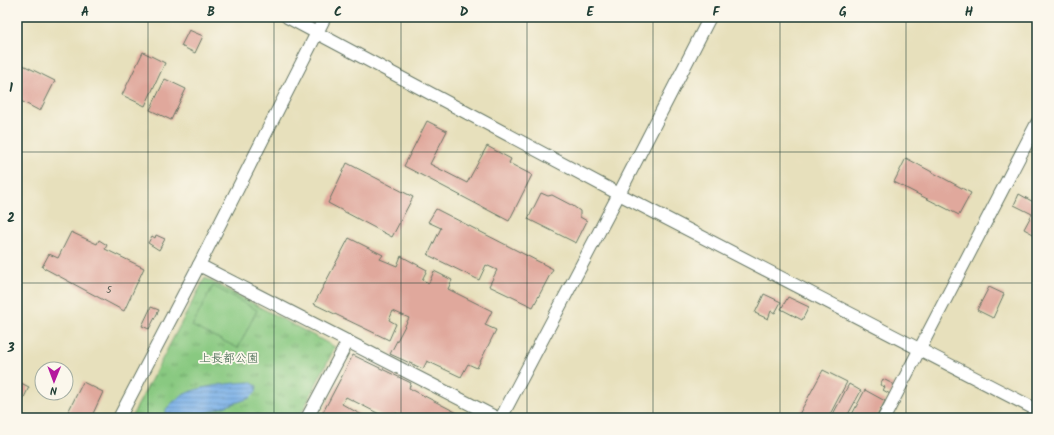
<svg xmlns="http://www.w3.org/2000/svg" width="1054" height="435" font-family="Kalam,'Klee One',sans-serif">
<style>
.grass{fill:url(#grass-tufts);stroke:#54835a}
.pitch{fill:#89c981;stroke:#54835a}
.water{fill:url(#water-rules);stroke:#4c768e}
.building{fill:#e0a89c}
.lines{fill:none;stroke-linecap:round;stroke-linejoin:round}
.minor-casing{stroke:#657664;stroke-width:14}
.minor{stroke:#fff;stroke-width:12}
.grid{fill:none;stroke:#1f3d34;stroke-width:1;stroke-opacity:0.55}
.labels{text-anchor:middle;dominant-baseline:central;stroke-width:3.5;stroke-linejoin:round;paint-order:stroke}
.number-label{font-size:10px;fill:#4f584e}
.park-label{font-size:12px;fill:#3a6047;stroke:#fbf7ec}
.neatline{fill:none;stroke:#1f3d34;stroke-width:1.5}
.grid-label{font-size:13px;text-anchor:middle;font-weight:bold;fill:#1f3d34}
</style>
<defs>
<pattern id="grass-tufts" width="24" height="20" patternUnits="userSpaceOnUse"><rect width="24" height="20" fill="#89c981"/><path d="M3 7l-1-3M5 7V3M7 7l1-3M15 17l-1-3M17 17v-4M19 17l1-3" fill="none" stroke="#6fa46a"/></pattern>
<pattern id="water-rules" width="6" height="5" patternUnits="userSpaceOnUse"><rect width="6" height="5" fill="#78afe7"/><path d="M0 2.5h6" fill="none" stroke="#6290bc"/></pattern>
</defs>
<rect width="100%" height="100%" fill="#fbf7ec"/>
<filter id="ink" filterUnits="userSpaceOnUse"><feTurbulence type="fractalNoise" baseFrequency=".025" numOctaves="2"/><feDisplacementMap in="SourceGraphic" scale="8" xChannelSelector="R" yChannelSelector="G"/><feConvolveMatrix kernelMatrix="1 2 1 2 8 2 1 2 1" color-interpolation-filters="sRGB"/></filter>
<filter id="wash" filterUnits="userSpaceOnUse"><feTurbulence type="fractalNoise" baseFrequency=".012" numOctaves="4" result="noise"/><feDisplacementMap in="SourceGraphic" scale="16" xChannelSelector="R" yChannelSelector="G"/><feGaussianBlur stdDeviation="0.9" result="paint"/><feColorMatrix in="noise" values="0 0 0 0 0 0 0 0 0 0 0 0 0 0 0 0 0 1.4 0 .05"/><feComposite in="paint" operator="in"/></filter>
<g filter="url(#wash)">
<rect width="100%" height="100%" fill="#e7e0bc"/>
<!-- grass -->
<polygon class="grass" points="205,278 335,347 299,418 131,418"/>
<!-- pitch -->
<polygon class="pitch" points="213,286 257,310 238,348 192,326"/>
<!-- water -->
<path class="water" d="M250,382L257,386L256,392L250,398L191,418H167L166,417V409C171,404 177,398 183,395C198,386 232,383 250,382Z"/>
<g id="blocks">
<!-- building -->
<g class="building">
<polygon points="189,30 203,36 195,53 181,46"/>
<polygon points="143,52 165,63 145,106 122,95"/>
<polygon points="17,62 55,81 40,111 17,99"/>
<polygon points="165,79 186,89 171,120 150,110"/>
<polygon points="427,121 447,131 430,164 467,183 487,146 511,159 509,163 532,175 509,221 404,166"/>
<polygon points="906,158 971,193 959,215 894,182"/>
<polygon points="347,163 413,197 392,237 328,203"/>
<polygon points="541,193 548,196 552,195 573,206 580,211 580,217 587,221 576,243 528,219"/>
<polygon points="1019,194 1037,204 1037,232 1035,235 1024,229 1032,214 1014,205"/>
<polygon points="436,209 553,269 533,307 489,286 497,270 486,265 479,280 428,255 441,228 428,222"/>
<polygon points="71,232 97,244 99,240 107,245 105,249 144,268 124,311 42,267 49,254 58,258"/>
<polygon points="156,235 165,239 159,250 148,243 152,236 155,238"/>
<polygon points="349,238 383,255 380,259 397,266 401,256 427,270 422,280 429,283 434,271 452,280 448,289 492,311 485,325 496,330 477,368 468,364 461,377 427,361 423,369 390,354 409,318 393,311 389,320 396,324 389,340 314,304"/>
<polygon points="989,287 1004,294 993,318 977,310"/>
<polygon points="764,294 781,302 775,313 771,311 768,319 755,313"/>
<polygon points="788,297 809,307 802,320 781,309"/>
<polygon points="151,307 159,310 149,329 142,326"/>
<polygon points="353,355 411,383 409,388 467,418 405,418 404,417 396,413 394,418 387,418 346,397 342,404 367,418 320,418"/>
<polygon points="823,370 847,382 828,418 797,418"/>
<polygon points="883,379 895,385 890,394 883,390 885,387 880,385"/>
<polygon points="17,381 29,387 17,412"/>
<polygon points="83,382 103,392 91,418 65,418"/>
<polygon points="849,384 861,391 846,418 831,418"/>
<polygon points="865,390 885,401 876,418 850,418"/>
</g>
</g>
</g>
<g filter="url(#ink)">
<use href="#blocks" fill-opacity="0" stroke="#657664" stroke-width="1"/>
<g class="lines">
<!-- minor casing -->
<g class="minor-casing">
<g id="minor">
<polyline points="287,17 619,194 1037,410"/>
<polyline points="199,265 497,418"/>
<polyline points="119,418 199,265 325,17"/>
<polyline points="307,418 348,341"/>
<polyline points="501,418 619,194 710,17"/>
<polyline points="884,418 1037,123"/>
</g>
</g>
<!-- minor -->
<use href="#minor" class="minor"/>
</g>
</g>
<!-- grid -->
<path class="grid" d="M148,17V418M274,17V418M401,17V418M527,17V418M653,17V418M780,17V418M906,17V418M17,152H1037M17,283H1037"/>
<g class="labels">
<!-- number labels -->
<g class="number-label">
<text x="109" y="290">5</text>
</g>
<!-- park labels -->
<g class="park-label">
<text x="229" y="358">上長都公園</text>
</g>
</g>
<!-- margin -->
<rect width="1054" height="435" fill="none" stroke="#fbf7ec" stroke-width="44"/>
<!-- north arrow -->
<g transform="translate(54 381) rotate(181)"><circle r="19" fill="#fbf7ec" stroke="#a3ada2"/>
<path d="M0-3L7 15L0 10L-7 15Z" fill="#b5179e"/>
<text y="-6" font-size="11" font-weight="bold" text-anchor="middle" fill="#1f3d34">N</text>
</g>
<rect x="22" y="22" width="1010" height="391" class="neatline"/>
<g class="grid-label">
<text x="85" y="16">A</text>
<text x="211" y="16">B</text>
<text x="338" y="16">C</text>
<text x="464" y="16">D</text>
<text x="590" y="16">E</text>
<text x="716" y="16">F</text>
<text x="843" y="16">G</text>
<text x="969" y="16">H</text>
<text x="11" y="92">1</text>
<text x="11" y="222">2</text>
<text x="11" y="352">3</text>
</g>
</svg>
